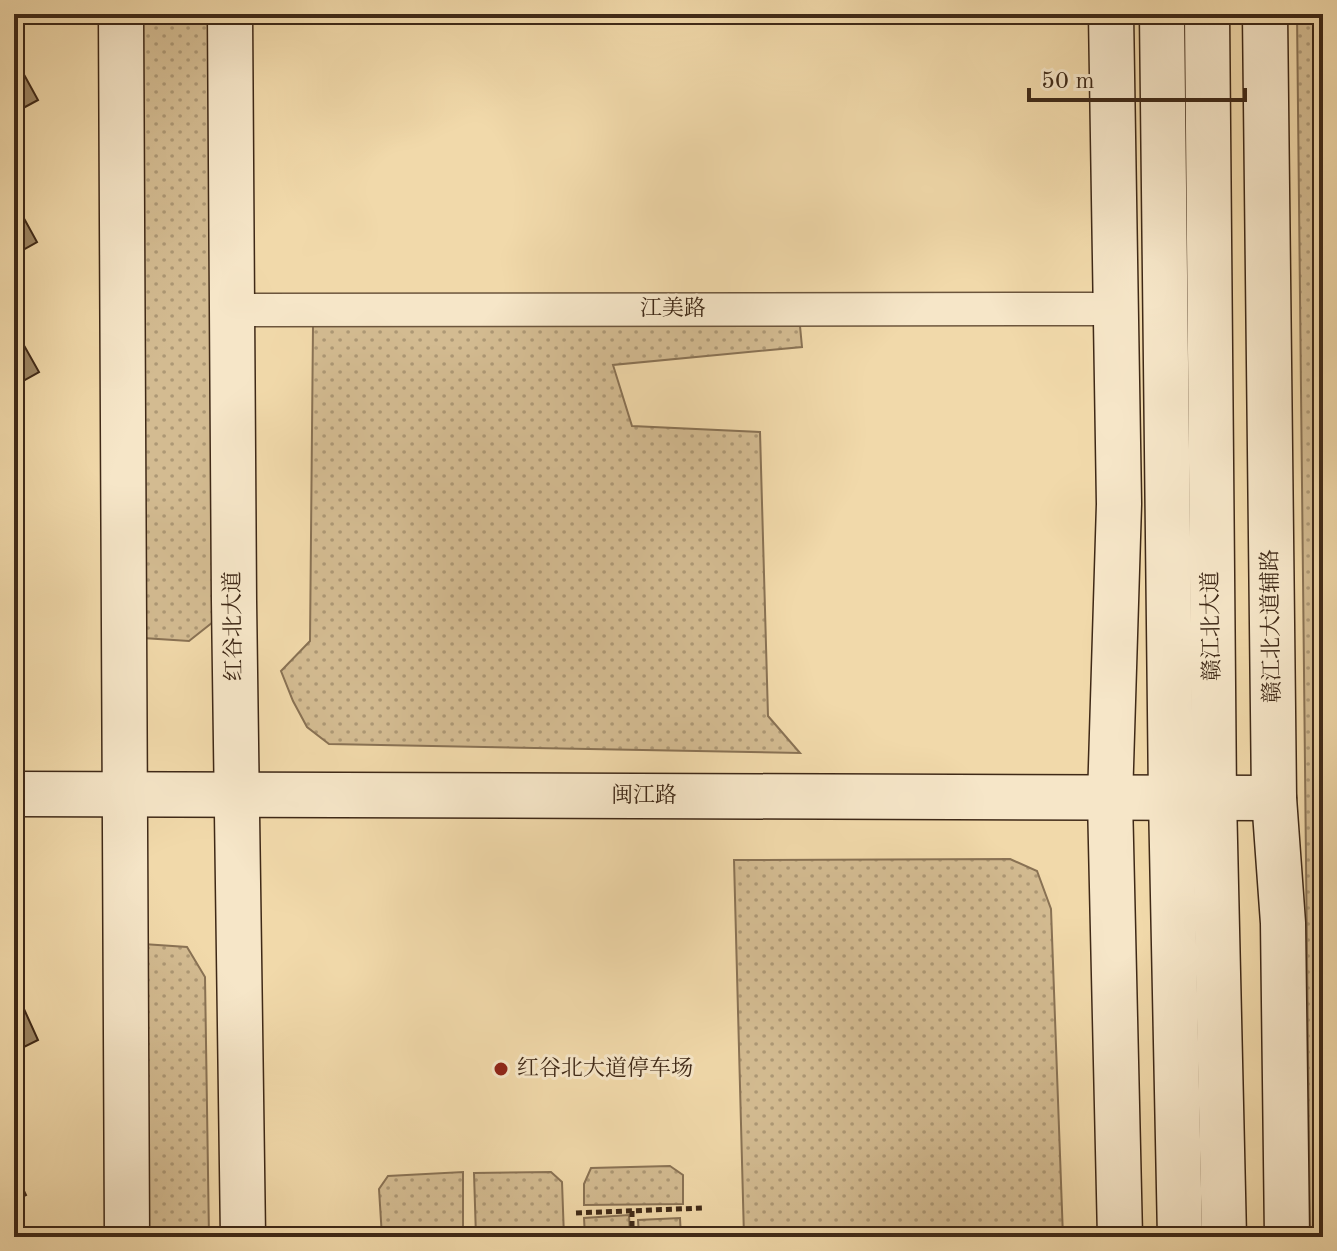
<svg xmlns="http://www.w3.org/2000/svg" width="1337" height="1251" font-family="'Old Standard TT','Noto Serif SC',serif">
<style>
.grass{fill:url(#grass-dots);stroke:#897254;stroke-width:2}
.building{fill:#9c8563;stroke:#3f2917;stroke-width:2}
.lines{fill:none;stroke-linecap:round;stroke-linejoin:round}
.street-casing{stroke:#6c553c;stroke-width:35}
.secondary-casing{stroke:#3f2917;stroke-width:47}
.path{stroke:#3f2917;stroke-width:5;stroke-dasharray:6 4;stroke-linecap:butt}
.street{stroke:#f6e6c8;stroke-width:32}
.secondary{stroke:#f6e6c8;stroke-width:44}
.poi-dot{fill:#8f2418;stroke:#f6e6c8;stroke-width:3}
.labels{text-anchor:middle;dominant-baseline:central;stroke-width:6;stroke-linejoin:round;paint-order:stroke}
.street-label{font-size:22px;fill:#3f2917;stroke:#f6e6c8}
.poi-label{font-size:22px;fill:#3f2917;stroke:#f6e6c8;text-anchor:start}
</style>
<defs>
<pattern id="grass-dots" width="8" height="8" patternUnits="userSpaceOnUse" patternTransform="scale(2)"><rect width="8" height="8" fill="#d3bb91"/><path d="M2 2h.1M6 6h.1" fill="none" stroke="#ad9875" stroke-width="1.8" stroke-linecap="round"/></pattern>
</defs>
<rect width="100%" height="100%" fill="#f1d9aa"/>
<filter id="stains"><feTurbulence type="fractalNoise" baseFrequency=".0025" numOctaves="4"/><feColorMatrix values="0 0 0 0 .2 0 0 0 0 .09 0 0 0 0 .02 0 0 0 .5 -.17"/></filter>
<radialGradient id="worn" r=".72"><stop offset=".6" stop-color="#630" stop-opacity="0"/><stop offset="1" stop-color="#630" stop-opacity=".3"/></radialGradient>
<!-- grass -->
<g class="grass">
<polygon points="140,14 210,14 213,622 189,641 143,638"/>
<polygon points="1297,14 1323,14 1323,1237 1310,1237"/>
<polygon points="313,326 800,326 802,347 613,365 632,426 760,432 768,716 800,753 329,744 307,727 293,701 281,671 310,641"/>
<polygon points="1010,859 1037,871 1051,909 1063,1237 744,1237 734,860"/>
<polygon points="143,944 187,947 205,977 209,1237 138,1237"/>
<polygon points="670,1166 683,1175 683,1204 584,1205 584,1184 591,1168"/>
<polygon points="463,1172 463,1237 382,1237 379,1189 388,1176"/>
<polygon points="551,1172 562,1182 564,1237 476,1237 474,1173"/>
<polygon points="629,1215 630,1237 585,1237 584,1218"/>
<polygon points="680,1218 681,1237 639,1237 638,1220"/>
</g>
<!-- building -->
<g class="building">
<polygon points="16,60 38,100 14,113 14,61"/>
<polygon points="15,202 37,242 14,255 14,203"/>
<polygon points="17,333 39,372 14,386 14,334"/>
<polygon points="19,998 38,1040 14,1052 14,1000"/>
<polygon points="14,1170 26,1195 14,1201"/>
</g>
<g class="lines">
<!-- street casing -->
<g class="street-casing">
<polyline id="street" points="232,310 1115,309"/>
</g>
<!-- secondary casing -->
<g class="secondary-casing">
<g id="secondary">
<polyline points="121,14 127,1237"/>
<polyline points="230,14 234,601 243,1237"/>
<polyline points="1111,14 1119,504 1110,799 1120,1237"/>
<polyline points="1162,14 1171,798 1180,1237"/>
<polyline points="1207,14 1214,798 1224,1237"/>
<polyline points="1265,14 1274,798 1283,923 1287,1237"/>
<polyline points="14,794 1274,798"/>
</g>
</g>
<!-- path -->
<g class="path">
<polyline points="632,1211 632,1237"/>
<polyline points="576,1213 703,1208"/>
</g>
<!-- street -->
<use href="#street" class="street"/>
<!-- secondary -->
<use href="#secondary" class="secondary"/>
</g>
<!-- markers -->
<circle class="poi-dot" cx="501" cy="1069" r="8"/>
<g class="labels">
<!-- street labels -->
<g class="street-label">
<text x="673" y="309">江美路</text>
<text transform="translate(234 626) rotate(-91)">红谷北大道</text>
<text transform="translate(1212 626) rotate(-91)">赣江北大道</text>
<text transform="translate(1272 626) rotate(-91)">赣江北大道辅路</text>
<text x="644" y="796">闽江路</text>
</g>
<!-- poi labels -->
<g class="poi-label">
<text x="517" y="1069">红谷北大道停车场</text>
</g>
</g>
<!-- margin -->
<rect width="1337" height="1251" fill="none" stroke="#f1d9aa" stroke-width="48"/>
<rect x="16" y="16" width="1305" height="1219" fill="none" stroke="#3f2917" stroke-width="4"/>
<rect x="24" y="24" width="1289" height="1203" fill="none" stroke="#3f2917" stroke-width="2"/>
<!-- scale -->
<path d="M1029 88v12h216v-12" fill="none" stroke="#3f2917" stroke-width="4"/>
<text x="1041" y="88" font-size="24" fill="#3f2917" stroke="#f6e6c8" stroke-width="6" paint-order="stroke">50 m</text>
<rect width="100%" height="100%" filter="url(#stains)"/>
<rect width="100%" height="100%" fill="url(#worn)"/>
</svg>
